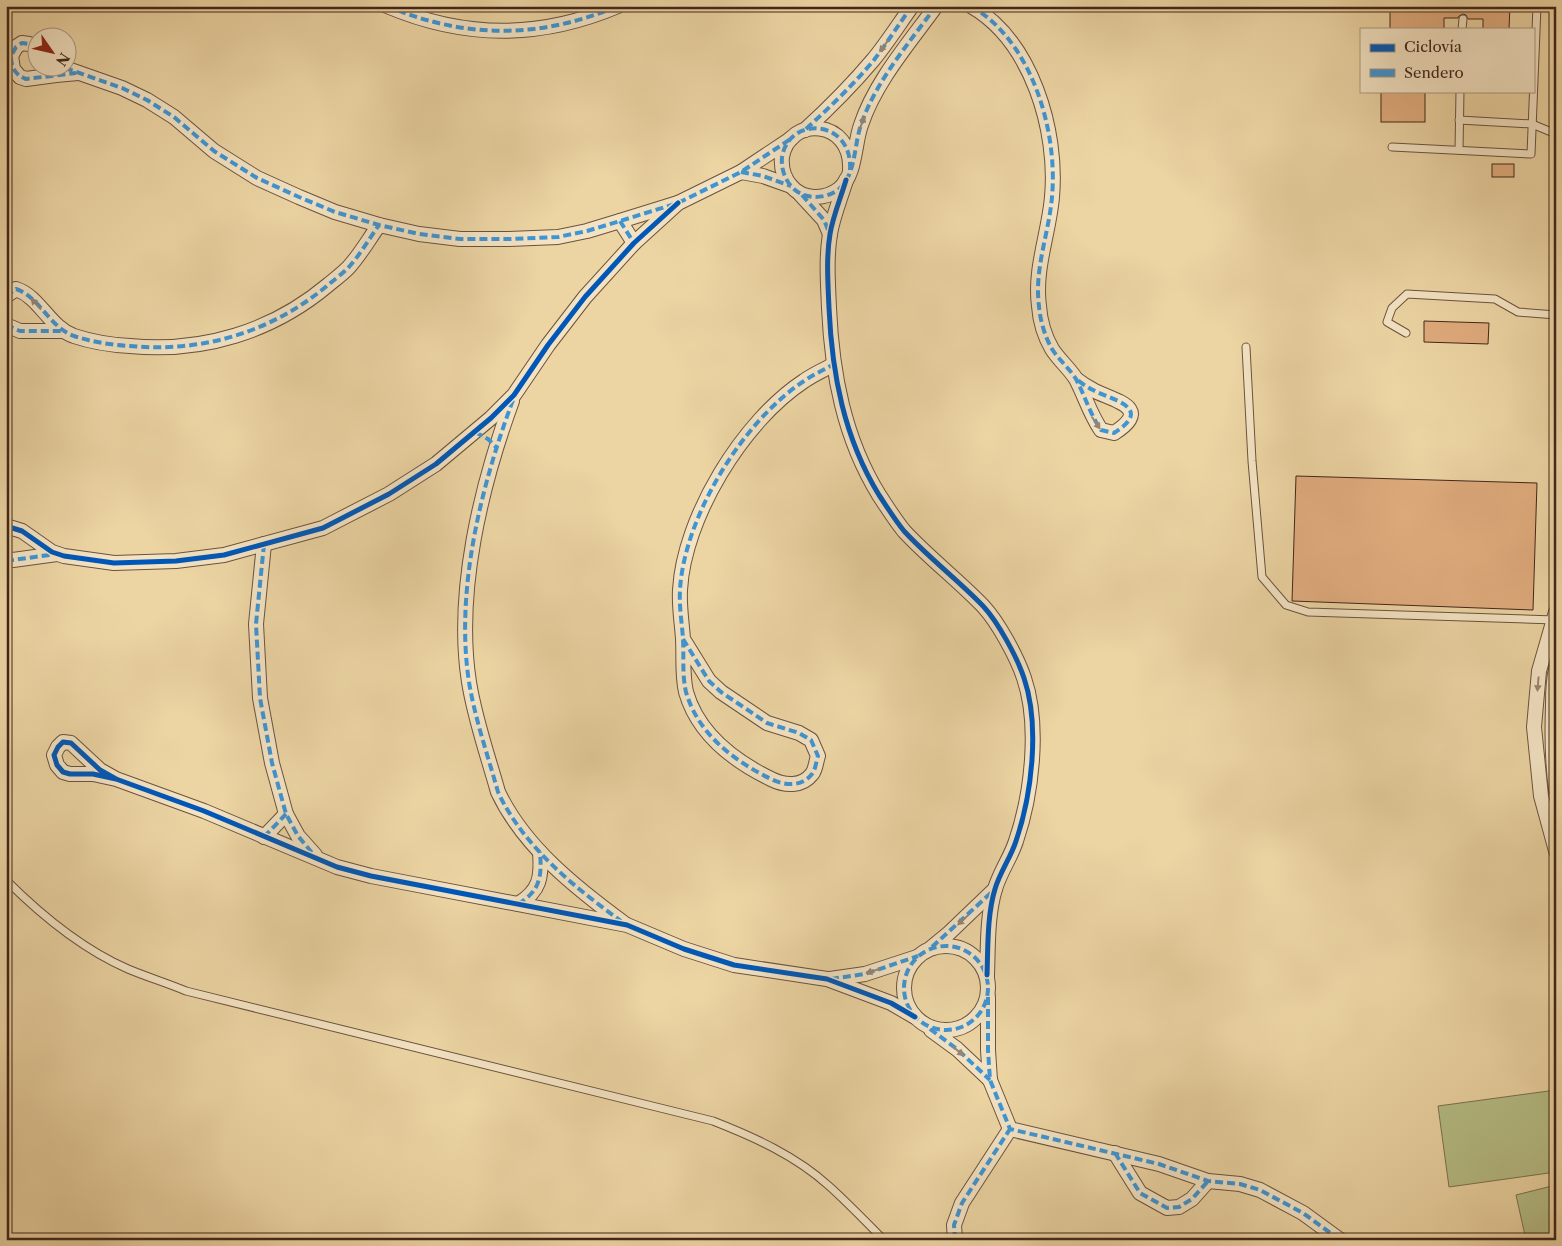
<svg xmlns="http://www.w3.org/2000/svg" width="1562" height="1246" viewBox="0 0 1562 1246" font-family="'Libre Caslon Text',serif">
<rect width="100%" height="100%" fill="#ecd4a3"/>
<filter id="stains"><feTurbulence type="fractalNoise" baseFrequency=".004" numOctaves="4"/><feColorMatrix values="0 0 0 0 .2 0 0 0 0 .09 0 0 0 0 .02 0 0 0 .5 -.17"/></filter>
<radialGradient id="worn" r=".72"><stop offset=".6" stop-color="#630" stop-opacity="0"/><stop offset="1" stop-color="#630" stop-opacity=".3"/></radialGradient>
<g fill="#b6bd86" stroke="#7c7250">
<polygon points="1556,1090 1556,1172 1449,1187 1438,1106"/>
<polygon points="1556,1185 1556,1240 1526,1240 1516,1195"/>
</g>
<g fill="#e0ac7e" stroke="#42261b">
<polygon points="1390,6 1510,6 1509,29 1483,29 1483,19 1468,19 1466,15 1463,14 1459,16 1458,18 1444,18 1444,29 1390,29"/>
<rect x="1381" y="91" width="44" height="31"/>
<rect x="1492" y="164" width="22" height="13"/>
<polygon points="1424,321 1489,323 1488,344 1424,342"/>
<polygon points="1296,476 1537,483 1533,610 1292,601"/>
</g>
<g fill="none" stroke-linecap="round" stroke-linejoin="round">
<defs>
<g id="service">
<polyline points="1462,29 1463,19"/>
<polyline points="1459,120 1532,124 1556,134"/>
<polyline points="1392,147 1531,154 1537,6"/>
<polyline points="1459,150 1460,91"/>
<polyline points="1406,333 1387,322 1392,308 1407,294 1495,299 1518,312 1556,315"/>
<polyline points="1246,347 1252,461 1262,577 1286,605 1308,612 1555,620"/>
<path d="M6 880C41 915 82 949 128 969 147 977 167 983 186 991L713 1121C754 1137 796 1156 829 1186 848 1203 866 1222 884 1240"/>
</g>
<g id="minor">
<path d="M387 6C465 39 540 39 618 6"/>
<path d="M971 6C1032 41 1058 131 1052 197 1049 233 1034 269 1039 306 1040 320 1045 337 1052 349 1059 360 1069 368 1076 379 1085 396 1090 414 1101 430L1114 433C1155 407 1111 400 1093 390 1087 387 1081 383 1076 379"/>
<polyline points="38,49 29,44 22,43 16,47 11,56 13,69 20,77 26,79 56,75 78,73"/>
<polyline points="65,68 122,88 147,100 174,117 214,151 257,178 299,197 335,212 379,225 419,234 460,239 509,239 558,237 587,231 620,221 678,203 741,172 792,138"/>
<path d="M805 130C829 108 852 85 873 60 887 43 899 24 912 6"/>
<path d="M850 170C853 119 789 115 782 157 781 167 784 178 791 186 803 200 825 200 839 189 856 175 854 144 861 125 875 82 910 42 936 6"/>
<polyline points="741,172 763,176 791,186"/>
<path d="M846 180C841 197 833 216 830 234 826 258 828 284 829 308 832 374 844 438 879 495 887 507 895 520 904 531 929 558 958 580 983 606 998 622 1017 657 1024 678 1040 725 1032 794 1016 841 1011 857 1000 872 995 889 987 915 988 948 987 975"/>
<polyline points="800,194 824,220 830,234"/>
<polyline points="620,221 634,243"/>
<path d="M6 296 16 289C40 297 49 327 74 336 92 342 111 345 130 346 202 353 272 332 328 285 334 280 342 274 348 268 360 255 369 239 379 225"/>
<polyline points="6,325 20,331 63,331"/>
<path d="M512 401C481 486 455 592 469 682 475 720 488 756 498 792 524 847 576 888 625 924"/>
<polyline points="6,528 9,527 22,531 52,552 64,556 114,563 176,561 224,555 323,528 389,494 436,464 491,418 514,395 548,345 585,297 634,243 678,203"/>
<polyline points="264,544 256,624 260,698 272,763 286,814 298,836 315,855"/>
<polyline points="6,559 13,560 57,554"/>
<polyline points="1556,612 1539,671 1534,727 1541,796 1556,851"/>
<path d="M683 639 709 681 721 692 767 723 799 733 811 740 818 756C816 761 816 769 812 774 802 787 785 786 771 779 734 761 698 734 686 692 682 675 684 657 683 639 682 623 679 607 680 590 684 517 743 421 804 381 814 374 824 370 834 364"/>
<path d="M1556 669C1553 681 1553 693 1553 705 1552 733 1552 761 1556 789"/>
<polyline points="116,779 100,770 71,743 63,742 58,747 54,755 57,765 63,772 70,774 93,774 116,779 204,811 337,867 371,876 627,925 684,949 734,965 827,979 891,1003 915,1017"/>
<polyline points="264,837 286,814"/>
<path d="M518 904C540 891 542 877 540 852"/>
<circle cx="946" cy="988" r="42"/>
<polyline points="931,948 948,934 995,889"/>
<polyline points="830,979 865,974 917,957"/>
<polyline points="988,997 988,1050 990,1080 1010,1129 1159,1164 1208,1181 1240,1184 1260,1190 1303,1213 1340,1240"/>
<polyline points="931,1030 957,1049 990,1080"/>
<polyline points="1115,1153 1140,1193 1167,1208 1179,1207 1192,1199 1208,1181"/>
<polyline points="955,1240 954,1225 962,1203 1010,1129"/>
</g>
</defs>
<use href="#service" stroke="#6c523d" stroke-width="9"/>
<use href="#minor" stroke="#6c523d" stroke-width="16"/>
<use href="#service" stroke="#f3e3c3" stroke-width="7"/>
<use href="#minor" stroke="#f3e3c3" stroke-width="14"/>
<g stroke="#3f95d4" stroke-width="4" stroke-dasharray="8 4" stroke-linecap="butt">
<path d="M387 6C465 39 540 39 618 6"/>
<path d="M971 6C1032 41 1058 131 1052 197 1049 233 1034 269 1039 306 1040 320 1045 337 1052 349 1059 360 1069 368 1076 379 1085 396 1090 414 1101 430L1114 433C1155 407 1111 400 1093 390 1087 387 1081 383 1076 379"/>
<path d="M38 49 29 44 22 43 16 47 11 56C11 67 15 75 26 79L76 73"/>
<polyline points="65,68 122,88 147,100 174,117 214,151 257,178 299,197 335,212 379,225 419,234 460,239 509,239 558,237 587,231 620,221 678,203 741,172 792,138"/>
<path d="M806 129C830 107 853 85 874 60 887 43 899 24 912 6"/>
<path d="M850 170C853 119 789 115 782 157 781 167 784 178 791 186 803 200 825 200 839 189 856 175 854 144 861 125 875 82 910 42 936 6"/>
<polyline points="741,172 763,176 791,186"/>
<polyline points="802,195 824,220 829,232"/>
<polyline points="620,221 634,243"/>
<path d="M6 296 16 289C40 297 49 327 74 336 92 342 111 345 130 346 202 353 272 332 328 285 334 280 342 274 348 268 360 255 369 239 379 225"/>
<polyline points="6,325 20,331 62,331"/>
<path d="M513 400C481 486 455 590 469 682 475 719 488 756 498 792 523 846 574 887 621 921"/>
<polyline points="475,432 488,439 497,448"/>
<polyline points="264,544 256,624 260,698 272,763 286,814 298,836 313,854"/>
<polyline points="6,559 13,560 56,554"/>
<path d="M683 639 709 681 721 692 767 723 799 733 811 740 818 756C816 761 816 769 812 774 802 787 785 786 771 779 734 761 698 734 686 692 682 675 684 657 683 639 682 623 679 607 680 590 684 517 743 421 804 381 814 374 824 370 834 364"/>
<polyline points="264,837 286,814"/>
<path d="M518 904C540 891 542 877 540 852"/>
<circle cx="946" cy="988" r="42"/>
<polyline points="932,947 993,891"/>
<polyline points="831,979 865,974 918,956"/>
<polyline points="988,997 988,1050 990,1080 1010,1129 1159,1164 1208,1181 1240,1184 1260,1190 1303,1213 1340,1240"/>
<polyline points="930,1029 957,1049 990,1080"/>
<polyline points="1115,1153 1140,1193 1167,1208 1179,1207 1192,1199 1208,1181"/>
<polyline points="955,1240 954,1225 962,1203 1010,1129"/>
</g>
<defs>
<g id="cycleway">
<path d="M846 180C841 197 833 216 830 234 826 258 828 284 829 308 832 374 844 438 879 495 887 507 895 520 904 531 929 558 958 580 983 606 998 622 1017 657 1024 678 1040 725 1032 794 1016 841 1011 857 1000 872 995 889 987 915 988 948 987 975"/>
<polyline points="6,528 9,527 22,531 52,552 64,556 114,563 176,561 224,555 323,528 389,494 436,464 491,418 514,395 548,345 585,297 634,243 678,203"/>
<polyline points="116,779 100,770 71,743 63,742 58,747 54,755 57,765 63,772 70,774 93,774 116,779 204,811 337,867 371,876 627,925 684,949 734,965 827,979 891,1003 915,1017"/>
</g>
</defs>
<use href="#cycleway" stroke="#f3e3c3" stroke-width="8"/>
<use href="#cycleway" stroke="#0057b8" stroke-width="5"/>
</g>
<defs><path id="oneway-solid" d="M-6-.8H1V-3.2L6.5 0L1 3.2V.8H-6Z" transform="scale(1.25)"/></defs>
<g fill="#9a846f">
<use href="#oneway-solid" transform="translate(884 46) rotate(126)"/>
<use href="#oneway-solid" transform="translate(862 123) rotate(-69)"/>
<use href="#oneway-solid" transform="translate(36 304) rotate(-133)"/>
<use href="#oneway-solid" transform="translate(1096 423) rotate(56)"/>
<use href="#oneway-solid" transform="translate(1538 684) rotate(95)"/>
<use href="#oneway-solid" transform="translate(963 920) rotate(137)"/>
<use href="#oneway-solid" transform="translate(873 971) rotate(162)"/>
<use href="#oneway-solid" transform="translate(958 1051) rotate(41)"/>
</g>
<rect width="1562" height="1246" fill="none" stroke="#ecd4a3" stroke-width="25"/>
<rect x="8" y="8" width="1547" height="1231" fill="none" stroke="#42261b" stroke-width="2.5"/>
<rect x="12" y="12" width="1537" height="1221" fill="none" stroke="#42261b"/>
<rect x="1360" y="28" width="175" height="65" fill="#f3e3c3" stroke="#ac9780"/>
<rect x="1370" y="44" width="25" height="8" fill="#0057b8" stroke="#ac9780"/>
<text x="1404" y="52" font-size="15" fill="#42261b">Ciclovía</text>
<rect x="1370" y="69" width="25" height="8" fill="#3f95d4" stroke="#ac9780"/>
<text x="1404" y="78" font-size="15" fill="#42261b">Sendero</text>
<g transform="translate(52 52) rotate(124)"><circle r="24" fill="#f3e3c3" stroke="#ac9780"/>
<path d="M0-4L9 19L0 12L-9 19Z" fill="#8f2418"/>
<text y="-8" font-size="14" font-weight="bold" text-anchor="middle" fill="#42261b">N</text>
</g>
<rect width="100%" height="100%" filter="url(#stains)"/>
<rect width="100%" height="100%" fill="url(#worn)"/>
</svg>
